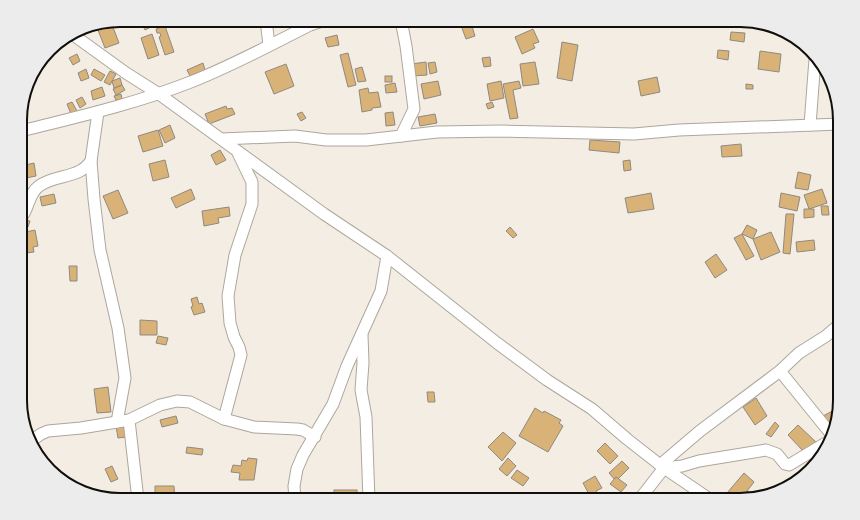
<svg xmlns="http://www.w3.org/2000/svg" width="860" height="520" viewBox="0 0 860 520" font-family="Rubik,sans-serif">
<rect width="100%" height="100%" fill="#f4ede3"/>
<g fill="#d9b278" stroke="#8f8980">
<polygon points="140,20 148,20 151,27 145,30"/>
<polygon points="225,20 242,20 242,23 227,27"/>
<polygon points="459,20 470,20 475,36 466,39"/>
<polygon points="111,22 119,43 105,48 96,25"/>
<polygon points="112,22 97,29 95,25"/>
<polygon points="165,26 174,52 165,55 159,37 161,36 160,33 157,33 156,29"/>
<polygon points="765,27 777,30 777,32 764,30"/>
<polygon points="533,29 539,42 533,44 535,48 522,54 515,37"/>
<polygon points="731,32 745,33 744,42 730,40"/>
<polygon points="152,34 159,55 148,59 141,38"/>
<polygon points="337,35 339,45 328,47 325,38"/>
<polygon points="562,42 578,45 572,81 557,78"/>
<polygon points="718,50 729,51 728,60 717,58"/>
<polygon points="760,51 781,54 779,72 758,69"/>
<polygon points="348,53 356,85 348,87 340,55"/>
<polygon points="77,54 80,61 73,65 69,58"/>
<polygon points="490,57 491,66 484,67 482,58"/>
<polygon points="426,62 427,75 412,76 411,64"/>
<polygon points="435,62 437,72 430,74 428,63"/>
<polygon points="535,62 539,84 523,86 520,64"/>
<polygon points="203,63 205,70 190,76 187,70"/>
<polygon points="286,64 294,86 274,94 265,72"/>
<polygon points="362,67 366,81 358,82 355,69"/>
<polygon points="86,69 89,78 81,81 78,73"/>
<polygon points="94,69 105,75 101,81 91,75"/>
<polygon points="110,71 116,74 110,85 104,82"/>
<rect x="385" y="76" width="7" height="6"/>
<polygon points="657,77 660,92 641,96 638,81"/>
<polygon points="120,78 122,85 114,88 112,81"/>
<polygon points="438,81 441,95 424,99 421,84"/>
<polygon points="501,81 504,98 490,101 487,84"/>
<polygon points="519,81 521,88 513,90 518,118 510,119 503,84"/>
<polygon points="395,83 397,92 386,93 385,85"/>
<polygon points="746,84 753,85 753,89 746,89"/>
<polygon points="122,85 125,90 116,95 113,89"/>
<polygon points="102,87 105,96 93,100 91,91"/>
<polygon points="368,88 369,93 378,92 381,107 372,108 372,110 362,112 359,90"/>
<polygon points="121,94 122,99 116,100 114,96"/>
<polygon points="82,97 86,104 80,108 76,100"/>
<polygon points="72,102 77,111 71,114 67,104"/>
<polygon points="492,102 494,107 488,109 486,104"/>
<polygon points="226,106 227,109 232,108 235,114 209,124 205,114"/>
<polygon points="302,112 306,118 301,121 297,114"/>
<polygon points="393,112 395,125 386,126 385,113"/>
<polygon points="435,114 437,123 420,126 418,117"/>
<polygon points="170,125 175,138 165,143 159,130"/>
<polygon points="158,130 163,146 143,152 138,136"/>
<polygon points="590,140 620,142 619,153 589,150"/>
<polygon points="741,144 742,156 722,157 721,146"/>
<polygon points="220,150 226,160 216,165 211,155"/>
<polygon points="165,160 169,177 153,181 149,164"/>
<polygon points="630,160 631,170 624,171 623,161"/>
<polygon points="34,163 36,176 21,179 21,166"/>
<polygon points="798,172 811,175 808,190 795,188"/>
<polygon points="837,183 840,183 840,192 836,191"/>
<polygon points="191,189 195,199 176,208 171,198"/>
<polygon points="822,189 827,203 809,209 804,195"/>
<polygon points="118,190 128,213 113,219 103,196"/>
<polygon points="651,193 654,209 628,213 625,198"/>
<polygon points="781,193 800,197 797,211 779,207"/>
<polygon points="54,194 56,203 42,206 40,197"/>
<polygon points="821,206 828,206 829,215 822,215"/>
<polygon points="229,207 230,216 218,218 219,223 204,226 202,211"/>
<polygon points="804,209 814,209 814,217 804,218"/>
<polygon points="786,214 794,214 790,254 783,253"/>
<polygon points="25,220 30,221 28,227 23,225"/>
<polygon points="747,225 757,230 753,239 742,234"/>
<polygon points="510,227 517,235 513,238 506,231"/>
<polygon points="35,230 38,246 33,247 34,252 26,253 25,248 21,249 21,233"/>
<polygon points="771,232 780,252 761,260 753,239"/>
<polygon points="742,234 754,256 746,260 734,238"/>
<polygon points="814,240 815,250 797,252 796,242"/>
<polygon points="716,254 727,270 715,278 705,262"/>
<polygon points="69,266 77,266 77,281 70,281"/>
<polygon points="197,297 199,304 202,303 205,312 194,315 191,307 193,306 191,299"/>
<polygon points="140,320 157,321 157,335 140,335"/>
<polygon points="158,336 168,338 166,345 156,343"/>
<polygon points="108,387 111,412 97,413 94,389"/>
<polygon points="427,392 434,392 435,402 428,402"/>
<polygon points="756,398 767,416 755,425 743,407"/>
<polygon points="21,399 29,415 23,419 21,413"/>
<polygon points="840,407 832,432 823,416"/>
<polygon points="535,408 543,413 544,411 561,420 559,423 563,426 548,452 519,436"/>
<polygon points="176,416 178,423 162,427 160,420"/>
<polygon points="775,422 779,426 771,437 766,434"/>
<polygon points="124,425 126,437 118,438 116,426"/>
<polygon points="798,425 817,443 806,454 788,435"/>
<polygon points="503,432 516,443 502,461 488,447"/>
<polygon points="605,443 618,456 610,464 597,451"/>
<polygon points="187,447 203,449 202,455 186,453"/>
<polygon points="248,458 257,459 254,480 239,480 240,473 231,472 233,465 241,466 242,460 247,461"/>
<polygon points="508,458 516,466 507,476 499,469"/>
<polygon points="622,461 629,468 616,481 609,473"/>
<polygon points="112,466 118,479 111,482 105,469"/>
<polygon points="517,470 529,478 523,486 511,478"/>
<polygon points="744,473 754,482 740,500 735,500 727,493"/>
<polygon points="595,476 602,488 596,491 599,496 592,500 583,483"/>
<polygon points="616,477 627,485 621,492 610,484"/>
<polygon points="155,486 174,486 175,500 155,500"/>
<rect x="334" y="490" width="23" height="10"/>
<polygon points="748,491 755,497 744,500 743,498"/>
</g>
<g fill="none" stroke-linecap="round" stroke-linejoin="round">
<defs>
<g id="minor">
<polyline points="266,20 269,45"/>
<polyline points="401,20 406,46 414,109 401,136"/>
<polyline points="72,34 126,73 159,94 324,214 387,256 497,343 547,380 592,409 627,439 664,468 711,500"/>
<polyline points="98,112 91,161 94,199 100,250 118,328 125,378 117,422"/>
<polyline points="810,125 815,59"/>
<path d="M21 131C77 117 134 104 188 83 230 67 270 45 310 25L325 20"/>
<polyline points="222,139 295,136 326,140 366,140 437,132 502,131 634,134 679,130 840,124"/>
<path d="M21 218C29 209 28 194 39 186 51 177 66 178 80 171 84 169 88 165 91 161"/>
<polyline points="362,335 363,363 361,390 366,417 369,500"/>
<polyline points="780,371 831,434"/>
<polyline points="224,419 241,355 239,347 234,337 230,323 228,296 235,255 252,204 252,182 238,153"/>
<polyline points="129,420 138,500"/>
<polyline points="31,441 41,434 48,431 81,428 129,420 160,405 177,401 190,402 224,419 254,427 297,429 303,430 315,437"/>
<polyline points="660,465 700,431 780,371 799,353 826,336 840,324"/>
<polyline points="295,500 294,486 297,469 303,455 333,404 347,366 381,291 387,256"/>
<polyline points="639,500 664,468 682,466 699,461 766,450 777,454 785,464 789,465 829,441"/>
</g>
</defs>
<use href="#minor" stroke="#ada69d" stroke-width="13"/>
<use href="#minor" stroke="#fff" stroke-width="11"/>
</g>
<path d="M0 0H860V520H0ZM120 27H740A93 93 0 0 1 833 120V400A93 93 0 0 1 740 493H120A93 93 0 0 1 27 400V120A93 93 0 0 1 120 27Z" fill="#ececec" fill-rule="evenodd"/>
<path fill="none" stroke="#110f0c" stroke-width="2" d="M120 27H740A93 93 0 0 1 833 120V400A93 93 0 0 1 740 493H120A93 93 0 0 1 27 400V120A93 93 0 0 1 120 27Z"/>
</svg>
